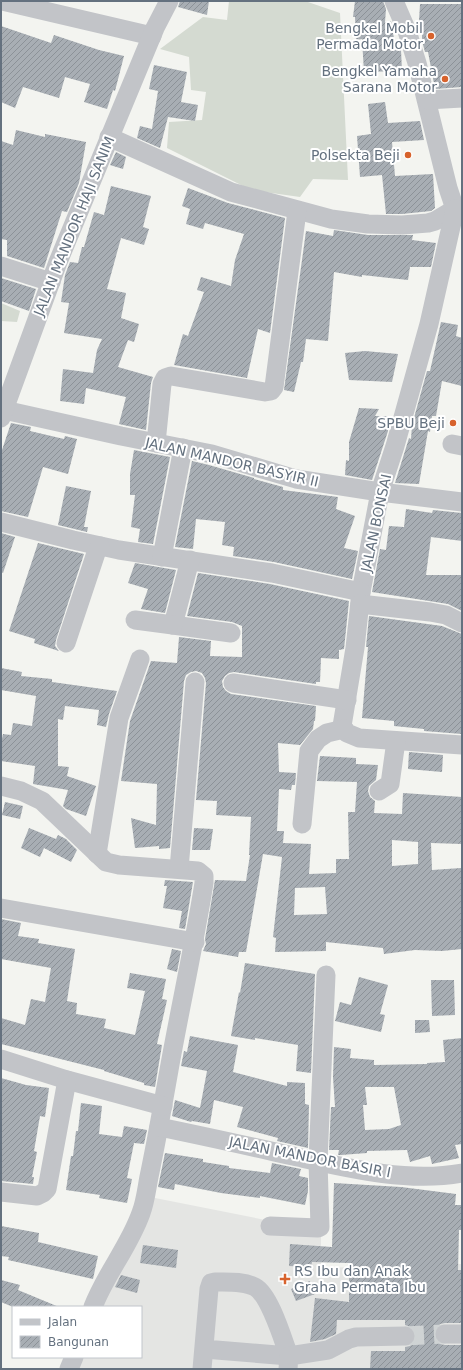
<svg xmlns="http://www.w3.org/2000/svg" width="463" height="1370" viewBox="0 0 463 1370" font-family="'DejaVu Sans',sans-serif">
<defs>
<pattern id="building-hatch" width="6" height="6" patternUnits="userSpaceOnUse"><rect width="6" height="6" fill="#a8aeb4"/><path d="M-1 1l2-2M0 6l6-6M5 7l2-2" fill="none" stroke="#8c9298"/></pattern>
</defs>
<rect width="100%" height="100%" fill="#f3f4f0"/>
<polygon fill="#e4e5e3" points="150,1197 321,1231 321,1268 462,1264 462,1369 79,1369 82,1357 141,1357 141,1307 95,1307"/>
<g fill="#d4dad1">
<polygon points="229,1 305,1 340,13 348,180 313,179 300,197 251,190 167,148 169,122 202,120 206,92 191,90 189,57 160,49 203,17 227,20"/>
<polygon points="1,303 20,311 17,322 1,321"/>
</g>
<g fill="url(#building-hatch)" fill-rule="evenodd">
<polygon points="180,1 209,1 207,15 178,7"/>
<polygon points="355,1 383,1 386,9 385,22 391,21 396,50 401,50 402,71 364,72 362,39 356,40 355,17 353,17"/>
<polygon points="420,4 462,4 462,87 435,89 428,52 425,52 422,41 422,21 419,21"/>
<polygon points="1,26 51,43 54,35 99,50 124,56 115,91 113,90 107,109 84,102 90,84 65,77 59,98 23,87 15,108 1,102"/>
<polygon points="154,65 187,72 181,102 198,105 195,121 168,117 160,148 137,138 140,126 152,129 158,91 149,89"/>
<polygon points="385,102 388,123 420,121 424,140 392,142 395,176 433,174 435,208 431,211 402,214 386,214 382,175 360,177 357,136 371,134 368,104"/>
<polygon points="16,130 45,137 45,134 86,142 79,183 67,212 62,211 44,268 7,256 7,240 1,239 1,141 13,145"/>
<polygon points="116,152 126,157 123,169 110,165"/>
<polygon points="111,186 151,196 143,227 149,229 144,245 121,238 107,289 126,293 121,318 139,324 134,342 128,340 118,367 153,377 151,383 146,430 119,424 126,397 86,388 84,404 60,401 63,369 93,373 97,350 102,339 64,333 69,303 61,302 65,275 70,262 78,263 82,247 84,247 94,212 104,215"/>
<polygon points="188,188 228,203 285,218 270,333 258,329 247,378 174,365 183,334 188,336 204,292 197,290 201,277 231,286 235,260 244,234 205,223 203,229 186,224 190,209 182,206"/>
<polygon points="334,230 368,235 413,235 412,240 436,243 431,267 410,267 408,280 362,275 362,277 334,272 328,341 306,339 303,362 301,362 294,392 284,390 306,231 333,236"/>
<polygon points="1,278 36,289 29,311 1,301"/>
<polygon points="441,322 458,325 456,336 462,338 462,386 442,381 436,416 432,416 430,432 428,431 419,484 395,483 409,438 411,439 412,425 427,371 430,371"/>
<polygon points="365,351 398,354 392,382 349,380 345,353"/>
<polygon points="359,408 379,409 375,416 388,416 388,431 372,480 345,475 346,460 349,461 349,442"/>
<polygon points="11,423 31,427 30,431 64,439 65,436 77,439 68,474 43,467 28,517 1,511 1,453"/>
<polygon points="134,450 170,457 153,544 138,542 140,529 131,527 135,495 130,495 130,474"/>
<polygon points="192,461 209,465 254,478 254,479 283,487 283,490 338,497 336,509 355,516 344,548 358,551 352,579 274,562 233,556 234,547 222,545 225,522 196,519 193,549 175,547"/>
<polygon points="66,486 91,491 84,527 88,527 87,532 58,525"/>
<polygon points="406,509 432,513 433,510 462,513 462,541 431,537 426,575 462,575 462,611 448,604 372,592 380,549 386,550 389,526 404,527"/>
<polygon points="1,533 15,537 3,573 1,572"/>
<polygon points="38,543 84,554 56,640 55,646 59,651 34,643 35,639 9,631"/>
<polygon points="135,563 176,570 165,613 141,609 148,589 128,583"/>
<path d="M198 573 270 584 349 601 344 649 339 650V659L321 658 320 682H316V684L234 672 229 673 225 676 222 681 223 687 226 691 231 694 316 706 315 721H314L313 729 300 745 278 743 279 772 296 773 295 785H292L291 790 279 789 277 831H284L283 843 311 844 309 874 336 873V859H349L348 812H355L357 782 317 781 320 756 356 758V764L378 765 376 780 369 786 368 791 370 797 375 801 374 813 402 814 403 793 462 797V844L431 843 432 870 461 868 462 949 442 951 415 950 384 954 383 948 326 942V951L275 952 276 938 273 937 282 857 263 854 246 952H239L238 957 203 951 206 944 205 939 215 880 246 881 250 855H249L251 817 216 815 217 801 196 800 206 683 205 678 202 673 196 671 191 672 186 675 184 681 170 848 159 849V846L135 848 131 818 156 825 157 784 121 781 130 721 151 661 177 663 179 637 211 641 210 656 242 657V626L232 622 187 616ZM392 840 418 842V864L392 866ZM325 887 327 914 294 915 295 888Z"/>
<polygon points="369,616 442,626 462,634 462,734 424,731 424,729 394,726 394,721 362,718 368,647 366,647"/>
<polygon points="1,668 22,672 21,676 52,679 52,682 117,691 109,714 106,727 97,725 99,710 65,706 63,720 58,719 58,766 69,767 67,776 96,786 86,816 66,809 63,806 68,790 33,784 35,766 1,761 1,743 3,734 11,735 13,723 32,726 36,696 1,690"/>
<polygon points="409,752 443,755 442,772 408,769"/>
<polygon points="5,802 23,806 20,819 2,815"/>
<polygon points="29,828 56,839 58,835 66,839 77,850 71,862 44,848 40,857 21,848"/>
<polygon points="194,828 213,829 210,850 192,850"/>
<polygon points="165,880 193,882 185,929 179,928 182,911 163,908 167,886 164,886"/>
<polygon points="1,919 21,923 18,936 39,939 38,943 75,949 67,1001 77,1003 76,1014 106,1019 104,1028 135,1035 145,991 127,988 130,973 166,979 162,999 167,1000 157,1044 162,1045 155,1087 144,1085 144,1083 104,1071 104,1070 1,1044 1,1018 25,1025 31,999 45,1002 51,968 1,959"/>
<polygon points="172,949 181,951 177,972 167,969"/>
<polygon points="245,963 315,974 311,1073 296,1071 298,1045 255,1038 255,1040 231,1036 239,992 240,993"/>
<polygon points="359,977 388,985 380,1014 385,1015 381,1032 335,1021 340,1002 351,1005"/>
<polygon points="431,980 454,980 455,1015 432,1016"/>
<polygon points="415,1020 429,1020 430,1032 415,1033"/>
<polygon points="190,1036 238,1045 233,1072 287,1086 287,1082 305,1083 305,1104 309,1105 308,1148 277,1141 278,1138 237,1127 243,1107 214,1100 210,1124 192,1121 191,1122 172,1116 175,1100 200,1108 207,1071 181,1066 184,1051 187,1052"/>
<path d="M462 1038V1144L455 1145 459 1158 432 1164 430 1156 410 1162 407 1150 367 1151V1153L341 1155H338L339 1150H329L331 1107H335L333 1077 334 1047 351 1049 350 1058 374 1060V1065L427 1064V1063L445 1062 443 1040ZM365 1087H394L401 1125 389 1129 365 1130 363 1105H367Z"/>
<polygon points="1,1078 26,1085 49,1088 45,1117 40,1116 34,1151 37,1152 32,1177 34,1177 33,1184 1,1181"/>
<polygon points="81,1103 102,1106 99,1134 122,1137 124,1126 147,1130 144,1144 134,1143 127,1178 132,1179 127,1203 99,1198 100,1195 66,1190 71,1156 73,1156 76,1131 78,1131"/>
<polygon points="165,1153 203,1159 203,1162 229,1166 229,1168 270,1173 272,1163 301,1169 299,1176 308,1178 308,1191 305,1205 260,1196 260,1198 221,1193 175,1184 174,1190 158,1187"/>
<polygon points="334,1183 401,1187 456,1194 455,1205 462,1205 462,1230 459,1230 458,1270 462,1270 462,1323 445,1323 440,1324 435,1329 434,1334 436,1340 440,1344 445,1345 462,1345 462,1369 370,1369 371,1351 405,1351 405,1347 410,1346 414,1342 416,1336 415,1331 411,1327 405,1325 405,1320 337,1320 336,1334 325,1339 310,1342 315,1298 349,1302 349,1263 312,1262 311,1267 289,1266 290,1244 332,1247"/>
<polygon points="1,1226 39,1233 38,1242 98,1256 93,1279 8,1260 9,1257 1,1256"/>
<polygon points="143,1245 178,1250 176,1268 140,1263"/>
<polygon points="121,1275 140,1280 137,1293 115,1287"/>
<polygon points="1,1280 20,1285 18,1290 59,1307 13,1307 1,1302"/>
<polygon points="310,1281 315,1294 296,1301 291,1289"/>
</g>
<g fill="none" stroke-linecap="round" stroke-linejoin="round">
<polyline stroke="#cfd3d4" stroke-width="19" stroke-dasharray="19 10" stroke-linecap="butt" points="405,1336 445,1334"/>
<g stroke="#c2c4c8" stroke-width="19">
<polyline points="2,1 152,36"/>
<polyline points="394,1 407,31 417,63 448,188 455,209 462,214"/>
<polyline points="427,100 462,98"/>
<polyline points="109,137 231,192 331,219 368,224 402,225 428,223 435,221 455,209"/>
<polyline points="455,209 429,324 395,446 380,492 361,592 355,648 342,726 347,733 359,738 462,745"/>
<polyline points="1,266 51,282"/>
<polyline points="4,410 121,436 212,454 296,479 380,492 462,502"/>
<polyline points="1,418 58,262 155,28 169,1"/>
<polyline points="156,443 162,384 165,378 171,376 265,392 271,391 274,387 297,211"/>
<polyline points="452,444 462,446"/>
<polyline points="1,522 73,540 119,550 272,573 361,592"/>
<polyline points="162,557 183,448"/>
<polyline points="190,560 173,625 231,633"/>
<polyline points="360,604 430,612 446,615 462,623"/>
<polyline points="135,620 173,625"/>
<polyline points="66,643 96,553 100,546"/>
<polyline points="233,683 347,700"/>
<path d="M1 786 21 791 42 801 106 862 119 865 198 871 204 876V883C194 946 180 1008 169 1070 163 1104 157 1138 150 1172 147 1185 146 1200 141 1213 129 1247 106 1273 93 1307"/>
<polyline points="379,791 390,784 396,741"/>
<polyline points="302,824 309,751 318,739 327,733 344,729"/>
<polyline points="97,854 119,718 140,659"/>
<polyline points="179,869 195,682"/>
<polyline points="1,908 195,942"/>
<polyline points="1,1059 67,1080 163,1106"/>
<path d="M159 1127C204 1136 248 1146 293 1156 347 1168 407 1183 462 1173"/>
<polyline points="1,1192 37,1196 43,1193 47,1189 67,1080"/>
<polyline points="270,1226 318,1228 320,1227 318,1161 326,975"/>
<polyline points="445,1334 462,1334"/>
<polyline points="69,1369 74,1357"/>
<path d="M202 1369 209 1289 211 1283 215 1282C228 1282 244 1281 255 1287 270 1295 283 1340 289 1356L204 1349"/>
<polyline points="288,1369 289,1356 328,1350 349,1339 356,1337 405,1336"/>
</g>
</g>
<g fill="#d7622c" stroke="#fff" stroke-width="1.5">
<circle cx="431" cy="36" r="4"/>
<circle cx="445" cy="79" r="4"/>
<circle cx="408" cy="155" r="4"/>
<circle cx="453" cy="423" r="4"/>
<path d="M283 1273h4v4h4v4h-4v4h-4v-4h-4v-4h4z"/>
</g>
<g text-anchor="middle" stroke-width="4" stroke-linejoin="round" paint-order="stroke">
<g font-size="14" fill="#64717f" stroke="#fff" text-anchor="end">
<text x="423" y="33">Bengkel Mobil<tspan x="423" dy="16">Permada Motor</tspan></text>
<text x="437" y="76">Bengkel Yamaha<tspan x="437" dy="16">Sarana Motor</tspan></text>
<text x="400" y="160">Polsekta Beji</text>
<text x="445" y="428">SPBU Beji</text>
<text x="294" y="1276" text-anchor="start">RS Ibu dan Anak<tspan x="294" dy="16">Graha Permata Ibu</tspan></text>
</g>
<g font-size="14" fill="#64717f" stroke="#fff">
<text transform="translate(74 226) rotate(-68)" y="5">JALAN MANDOR HAJI SANIM</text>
<text transform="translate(232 462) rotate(13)" y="5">JALAN MANDOR BASYIR II</text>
<text transform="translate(376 523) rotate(-78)" y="5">JALAN BONSAI</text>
<text transform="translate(310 1157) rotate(11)" y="5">JALAN MANDOR BASIR I</text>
</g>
</g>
<rect width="463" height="1370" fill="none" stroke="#64717f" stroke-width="4"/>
<rect x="12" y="1306" width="130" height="52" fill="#ffffff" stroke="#c1c6cc"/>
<rect x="20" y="1319" width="20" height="6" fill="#c2c4c8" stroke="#c1c6cc"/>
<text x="48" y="1326" font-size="12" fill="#64717f">Jalan</text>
<rect x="20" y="1336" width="20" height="12" fill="url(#building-hatch)" stroke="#c1c6cc"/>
<text x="48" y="1346" font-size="12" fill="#64717f">Bangunan</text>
</svg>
